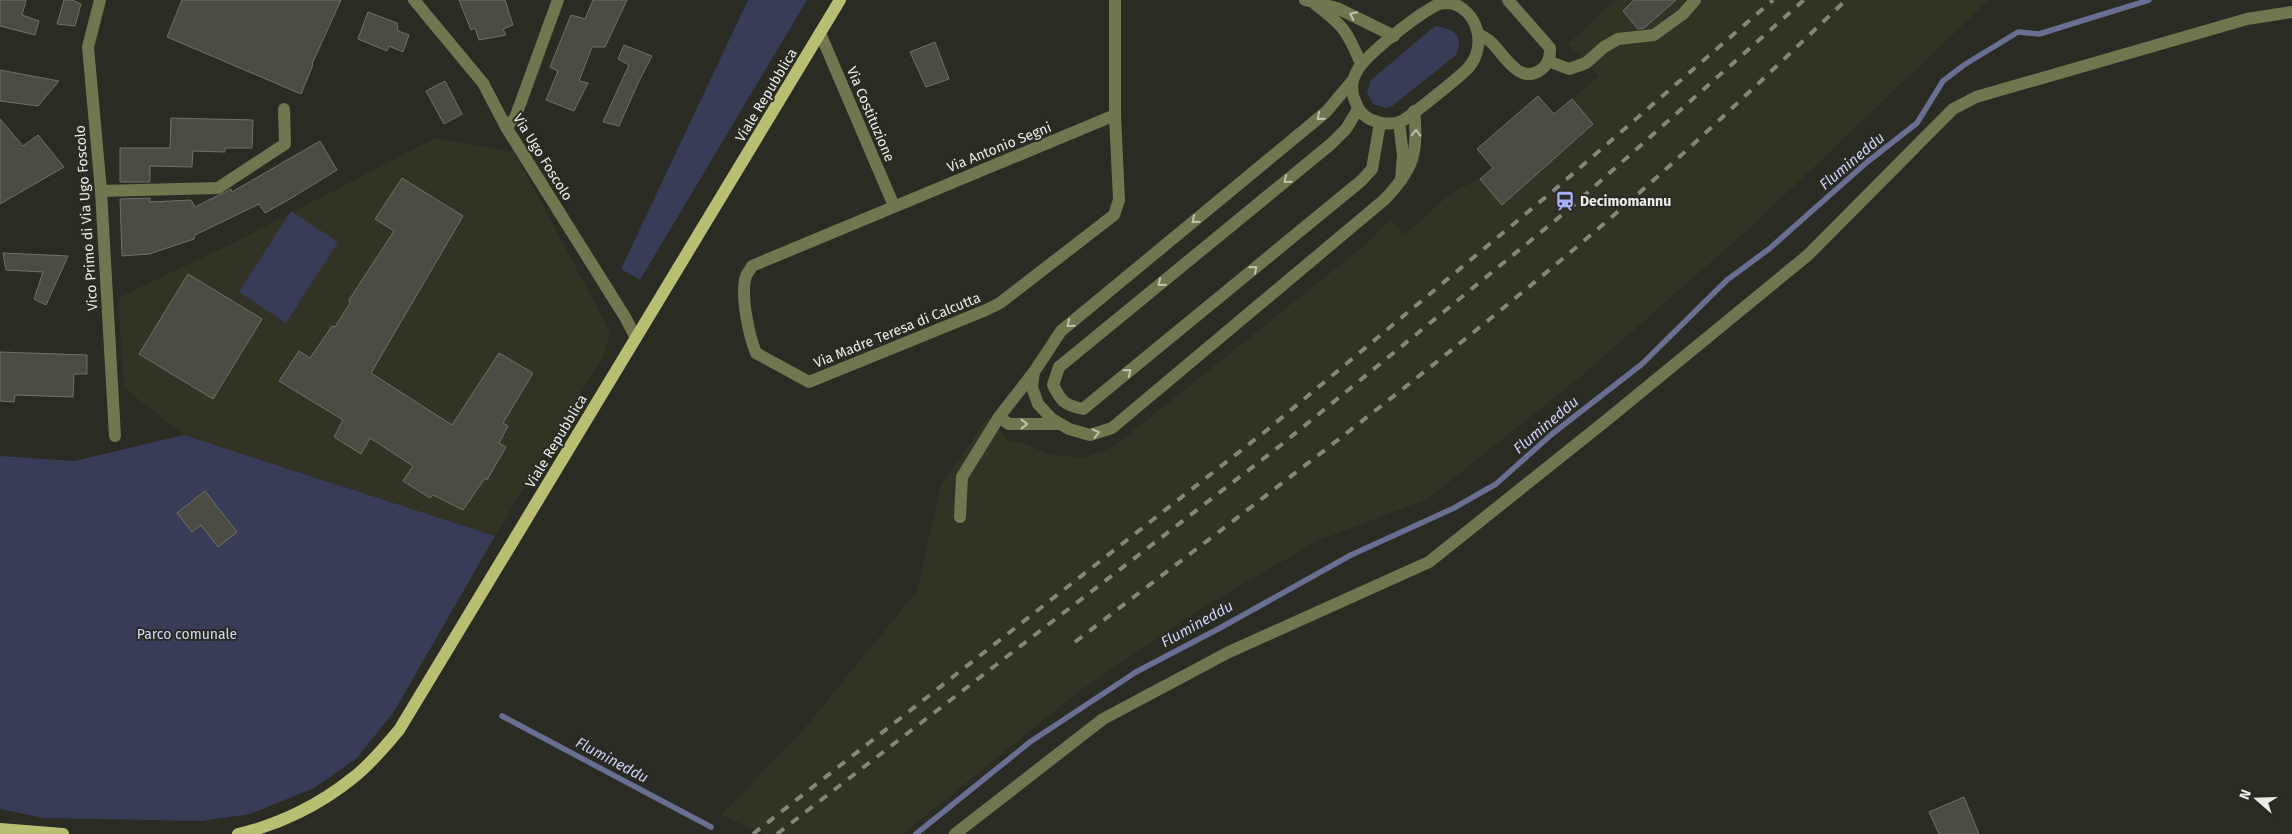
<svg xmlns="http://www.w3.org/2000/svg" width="2292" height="834" viewBox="0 0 2292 834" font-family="'Fira Sans',sans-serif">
<rect width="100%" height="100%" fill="#2a2b23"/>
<g fill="#323325">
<polygon points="1615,0 1989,0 1752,226 1578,379 1428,499 1317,541 1206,606 1078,692 903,834 763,834 721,815 803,730 917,591 941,484 989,416 1008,441 1022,443 1050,454 1082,458 1113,447 1364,246 1390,219 1405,235 1452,192 1480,179 1493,167 1477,149 1538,96 1554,114 1599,76 1568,44"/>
<polygon points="435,138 514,152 603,318 610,334 604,354 495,536 184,435 124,388 118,298 239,240"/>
</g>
<g fill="#393c56">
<polygon points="748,0 807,0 640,280 621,269"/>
<path d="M1435 26C1455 29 1464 35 1456 55L1392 106 1386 108 1373 104 1367 92 1371 80Z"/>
<polygon points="291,211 338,242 286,323 239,292"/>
<polygon points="184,435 495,536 395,710 357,758 314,788 250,814 202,821 44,818 0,809 0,456 74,461"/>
</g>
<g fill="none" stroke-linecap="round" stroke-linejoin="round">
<g stroke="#696e93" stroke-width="5.5">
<polyline points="502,716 711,827"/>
<polyline points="916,834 1030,742 1136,672 1220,628 1351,555 1454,508 1496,484 1552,434 1642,364 1727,280 1769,249 1866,163 1917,123 1943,81 1964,65 2018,32 2039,34 2149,0"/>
</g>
</g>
<g fill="#4a4b42" stroke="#707168">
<polygon points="0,0 26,0 22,15 39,21 35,35 0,26"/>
<polygon points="64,0 72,0 81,4 75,26 57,24"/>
<polygon points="182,0 341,0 312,64 313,65 301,94 167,37"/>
<polygon points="459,0 505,0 513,25 503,29 506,35 479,40 475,28 471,30"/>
<polygon points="593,0 627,0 605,47 592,47 579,81 588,83 574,111 546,100 558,71 550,67 571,15 585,19"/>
<polygon points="1634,0 1676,0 1644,28 1638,29 1623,11"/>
<polygon points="368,12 397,23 398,31 409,35 403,52 389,46 387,51 358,39"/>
<polygon points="935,42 949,79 926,87 910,52"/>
<polygon points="624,45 652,56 639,81 619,126 603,122 629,65 618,59"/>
<polygon points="0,70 59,81 38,106 0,101"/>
<polygon points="445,81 462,114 444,124 426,91"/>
<polygon points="1538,96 1554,114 1572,99 1593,124 1502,205 1480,179 1493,168 1477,149"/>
<polygon points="171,118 253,120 252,148 225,148 225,152 193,151 192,167 150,166 150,182 120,182 120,148 170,148"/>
<polygon points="0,119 23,146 38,135 64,167 0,204"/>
<polygon points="320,141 337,170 293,197 265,213 259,204 195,235 194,239 149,254 122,256 120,199 150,198 150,202 191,200 195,207 231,189 232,192"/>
<polygon points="402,178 463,216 371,373 452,425 499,353 533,373 503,423 508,426 499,443 506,447 487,480 485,478 463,510 433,495 430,498 403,481 413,466 370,438 361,454 334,437 343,420 279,381 299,351 310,358 332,326 335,327 350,303 349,300 394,231 375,219"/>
<polygon points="3,253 68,256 46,305 34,299 43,272 6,270"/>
<polygon points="188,274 262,319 213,399 139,354"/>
<polygon points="0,352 87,355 87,374 74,374 73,397 15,395 14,402 0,401"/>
<polygon points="205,491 237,532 218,547 201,525 192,532 177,513"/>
<polygon points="1964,797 1979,834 1939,834 1929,812"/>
</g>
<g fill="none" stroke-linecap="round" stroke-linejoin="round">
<g stroke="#717550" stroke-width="12">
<polyline points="100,0 88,47 101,191 115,436"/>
<polyline points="414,0 483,83 506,127 625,317 636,338"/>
<polyline points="1305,0 1337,8 1394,36"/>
<path d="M1451 3C1478 11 1487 45 1469 67 1462 75 1409 118 1400 122 1395 124 1383 124 1378 122 1368 120 1359 113 1356 103 1351 93 1351 81 1357 71 1366 54 1421 12 1439 4 1443 3 1447 3 1451 3Z"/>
<path d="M1316 5C1344 26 1347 31 1361 64"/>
<polyline points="820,33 894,206"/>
<path d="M1479 34C1483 37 1488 39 1492 43 1505 56 1520 86 1542 69 1549 63 1550 57 1550 48L1508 0"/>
<polyline points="1548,61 1569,69 1586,63 1604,47 1618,39 1654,35 1683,14 1695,0"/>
<path d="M1353 80 1326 112 1061 331 1034 372 1032 387 1038 404 1052 419 1069 429 1090 435 1112 428 1384 200C1413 170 1419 153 1414 111"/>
<path d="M1358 109 1346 129 1331 144 1059 367 1053 385C1061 401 1064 405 1083 409L1361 181 1372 169 1380 123"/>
<path d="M1115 115 752 266C751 269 747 273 746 276 740 294 749 336 756 353L809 382 986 310 1000 303 1114 215 1119 200 1115 115V0"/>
<polyline points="1399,122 1403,155 1401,180"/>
<polyline points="506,127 515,118 558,0"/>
<polyline points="101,191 218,188 285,144 284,109"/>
<polyline points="1034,372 999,417 1009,424 1060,424"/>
<polyline points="960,517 962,477 999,417"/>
<polyline points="955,834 1103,719 1229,652 1429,562 1608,419 1808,255 1953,109 1976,97 2247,19 2292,12"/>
</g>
<g stroke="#b8bf72" stroke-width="12">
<polyline points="0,829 63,834"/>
<path d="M238 834C279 825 321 804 354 777 371 764 385 746 399 730L840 0"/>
</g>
<g stroke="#84857e" stroke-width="4" stroke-dasharray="9 9" stroke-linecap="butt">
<path d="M1075 642C1247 510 1420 380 1586 239 1676 163 1761 81 1846 0"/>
<polyline points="753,834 1267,430 1553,191 1773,0"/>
<polyline points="777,834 1281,445 1568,210 1804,0"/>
</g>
</g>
<defs><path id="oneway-chevron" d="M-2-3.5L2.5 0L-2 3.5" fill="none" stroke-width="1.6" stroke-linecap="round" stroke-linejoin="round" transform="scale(1.25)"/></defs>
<g stroke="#c0c2b2">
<use href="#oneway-chevron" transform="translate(1353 15) rotate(-154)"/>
<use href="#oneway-chevron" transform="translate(1320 117) rotate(140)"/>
<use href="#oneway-chevron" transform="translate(1416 133) rotate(-88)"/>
<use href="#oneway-chevron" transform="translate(1287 180) rotate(141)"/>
<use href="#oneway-chevron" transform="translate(1195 220) rotate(140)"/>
<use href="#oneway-chevron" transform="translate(1254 269) rotate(-40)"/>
<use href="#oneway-chevron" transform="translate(1161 283) rotate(141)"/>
<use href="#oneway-chevron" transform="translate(1070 324) rotate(140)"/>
<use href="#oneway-chevron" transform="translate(1128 372) rotate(-39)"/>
<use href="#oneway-chevron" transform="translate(1024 424) rotate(-1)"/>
<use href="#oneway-chevron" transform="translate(1096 433) rotate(-14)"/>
</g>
<defs>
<symbol id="station-bare" viewBox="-9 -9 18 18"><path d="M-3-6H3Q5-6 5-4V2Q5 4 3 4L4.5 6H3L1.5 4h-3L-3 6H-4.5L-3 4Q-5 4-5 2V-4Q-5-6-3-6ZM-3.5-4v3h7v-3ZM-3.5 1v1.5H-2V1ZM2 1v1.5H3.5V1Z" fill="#a8b0fc" stroke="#2a2b23" stroke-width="2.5" paint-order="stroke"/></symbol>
</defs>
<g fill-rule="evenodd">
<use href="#station-bare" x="1551" y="187" width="28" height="28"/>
</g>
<g text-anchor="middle" stroke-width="4" stroke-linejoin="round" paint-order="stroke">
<g font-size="14" fill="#ebece7" stroke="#2a2b23">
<text transform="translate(766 95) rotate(-59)" y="5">Viale Repubblica</text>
<text transform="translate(871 114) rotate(67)" y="5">Via Costituzione</text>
<text transform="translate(999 147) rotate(-22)" y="5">Via Antonio Segni</text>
<text transform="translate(543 157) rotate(58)" y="5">Via Ugo Foscolo</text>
<text transform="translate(86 218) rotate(-94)" y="5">Vico Primo di Via Ugo Foscolo</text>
<text transform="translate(897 330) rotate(-22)" y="5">Via Madre Teresa di Calcutta</text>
<text transform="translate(556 441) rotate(-59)" y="5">Viale Repubblica</text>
</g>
<g font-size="14" font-weight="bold" fill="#ebece7" stroke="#2a2b23" text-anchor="start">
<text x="1580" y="206">Decimomannu</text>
</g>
<g font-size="14" fill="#d3d8ff" stroke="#2a2b23">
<text x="187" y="639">Parco comunale</text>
</g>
<g font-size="15" font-style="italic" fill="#cacff6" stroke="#2a2b23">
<text transform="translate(1852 161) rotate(-40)" y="5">Flumineddu</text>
<text transform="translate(1546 425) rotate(-40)" y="5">Flumineddu</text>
<text transform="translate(1197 624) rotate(-29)" y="5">Flumineddu</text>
<text transform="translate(612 760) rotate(28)" y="5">Flumineddu</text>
</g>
</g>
<g transform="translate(2257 799) rotate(290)" stroke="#2a2b23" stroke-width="4" paint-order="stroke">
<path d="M0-4L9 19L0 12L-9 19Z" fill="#ebece7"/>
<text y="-8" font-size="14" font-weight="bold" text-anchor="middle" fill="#ebece7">N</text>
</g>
</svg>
